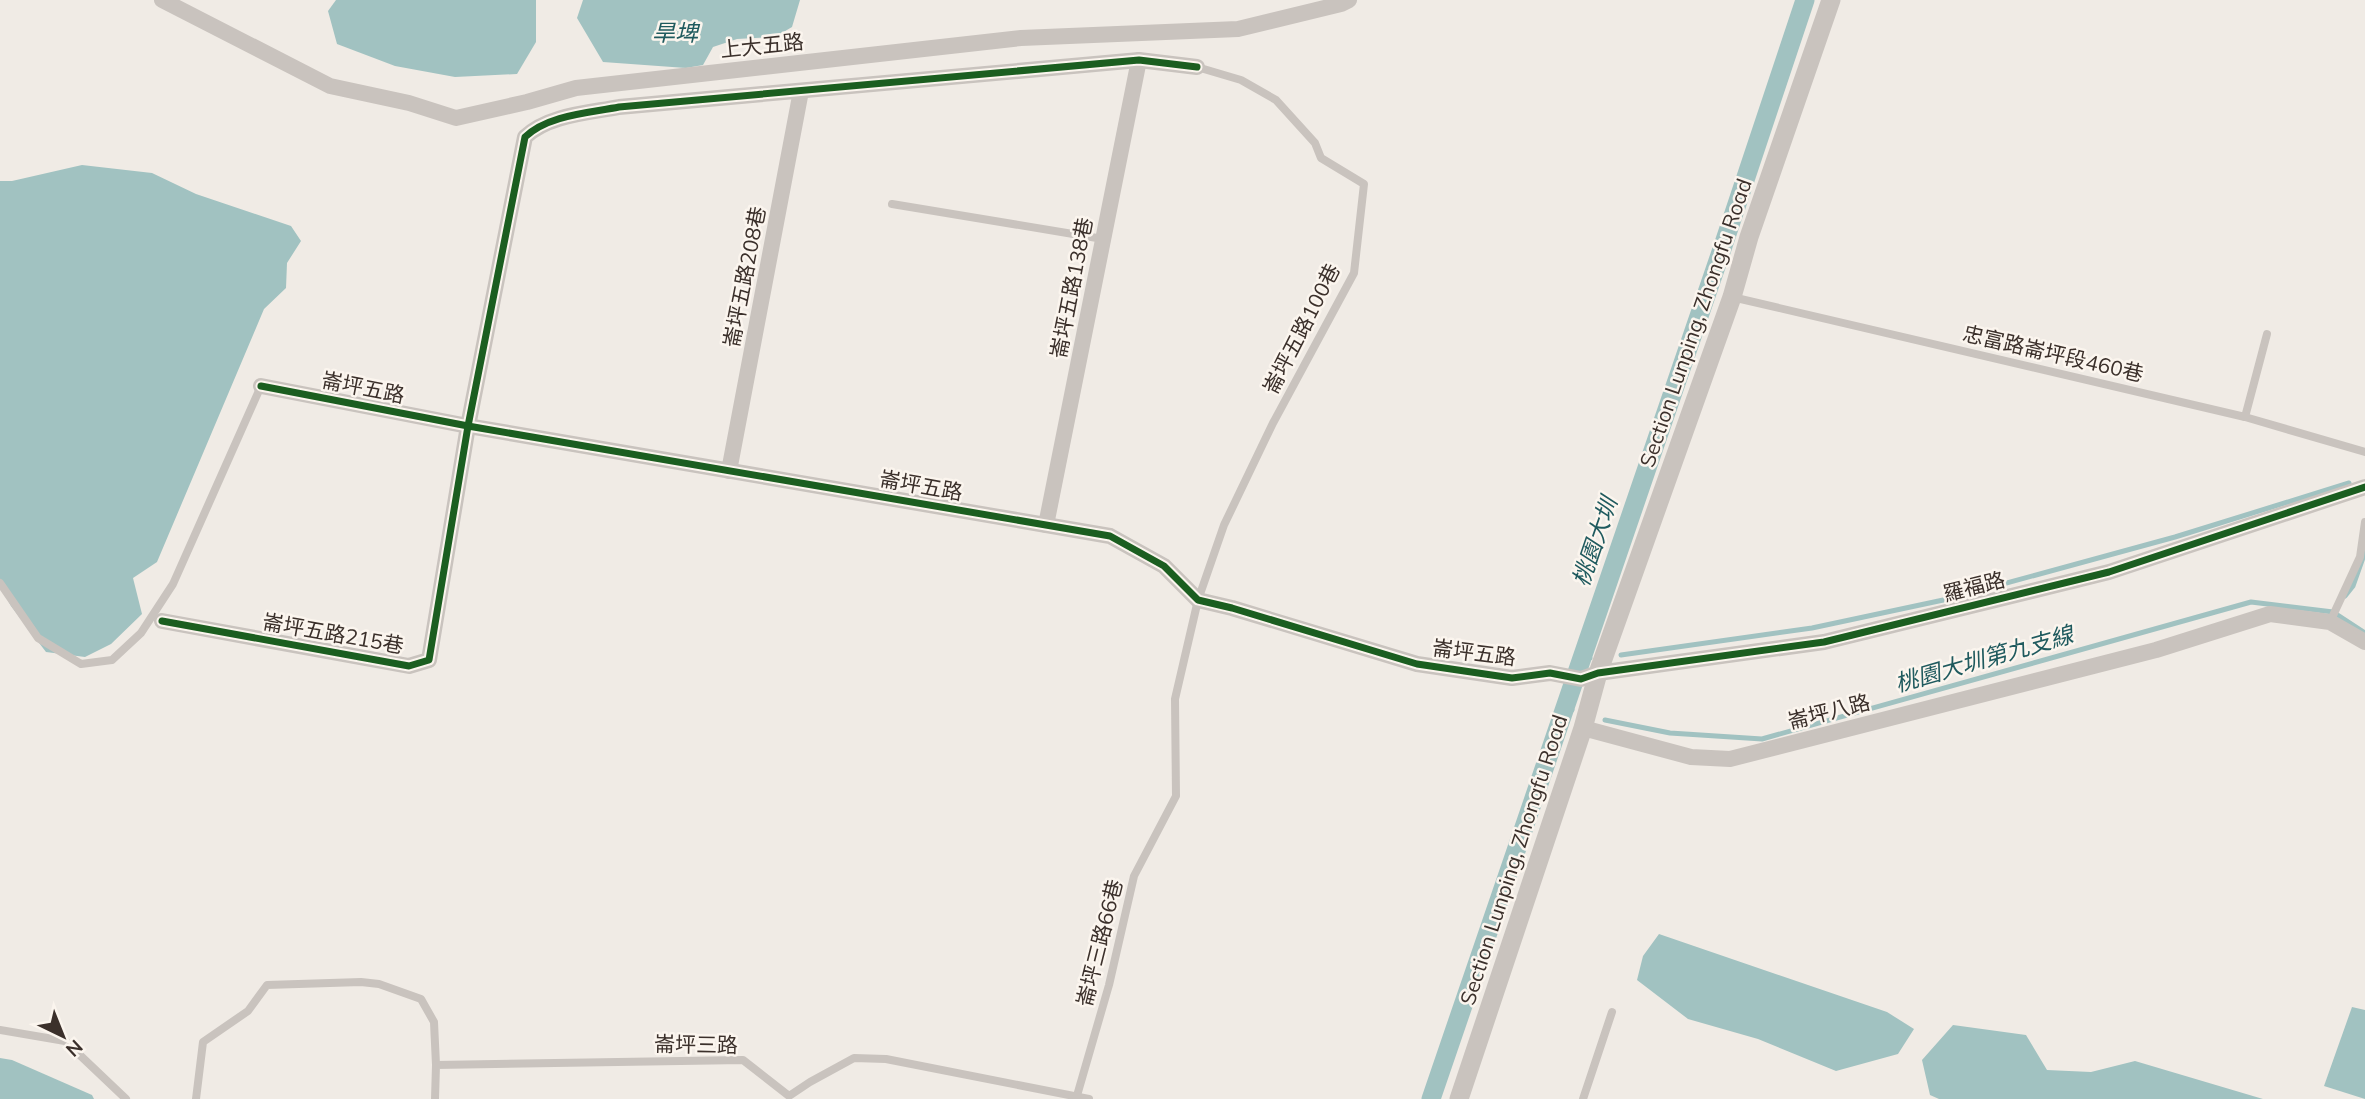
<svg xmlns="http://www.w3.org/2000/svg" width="2365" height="1099" viewBox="0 0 2365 1099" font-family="Mulish,'Noto Sans TC',sans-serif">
<rect width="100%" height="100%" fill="#f0ebe5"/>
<g fill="#a1c2c1">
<polygon points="336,0 536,0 536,42 517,74 455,77 395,66 337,44 328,11"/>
<polygon points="583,0 800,0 792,27 775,37 737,39 713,47 703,65 686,68 603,62 577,18"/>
<polygon points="82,165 152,173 196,194 291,226 301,241 287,263 286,288 264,309 157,562 133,578 142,614 111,644 85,657 46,652 11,606 0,586 0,181 12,181"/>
<polygon points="1659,934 1887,1012 1914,1029 1898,1054 1836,1071 1758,1039 1688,1019 1637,980 1643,956"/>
<polygon points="2352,1007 2365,1010 2365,1099 2324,1086"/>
<polygon points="1953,1025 2026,1035 2047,1070 2091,1072 2135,1061 2263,1099 1939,1099 1930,1095 1922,1060"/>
<polygon points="0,1058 12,1060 92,1095 94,1099 0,1099"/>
</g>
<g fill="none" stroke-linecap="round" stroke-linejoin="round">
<g stroke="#a1c2c1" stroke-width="5">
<polyline points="2345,596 2353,586 2365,552"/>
<polyline points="1621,655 1812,628 1948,599 2175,537 2349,483"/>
<polyline points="1580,660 1590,658"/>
<polyline points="1564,708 1572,710"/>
<polyline points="1605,720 1670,733 1762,739 2251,602 2333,612 2365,633"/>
</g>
<polyline stroke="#a1c2c1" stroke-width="19" points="1431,1099 1722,249 1805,0"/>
<g stroke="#c9c3be" stroke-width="8">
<polyline points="892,204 1103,239"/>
<polyline points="1732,297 2245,417 2365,452"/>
<polyline points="2245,417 2267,334"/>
<polyline points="0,583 38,638 81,664 112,660 141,633 173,584 261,386"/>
<polyline points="2330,622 2360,557 2365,522"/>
<polyline points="0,1030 65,1041 126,1099"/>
<polyline points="196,1099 203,1042 248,1011 267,985 361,982 379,984 421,999 434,1022 436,1065"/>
<polyline points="435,1099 436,1065 743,1060 789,1096 810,1082 854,1058 886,1059 1089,1099"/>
<polyline points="1076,1099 1109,985 1134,876 1176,796 1175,699 1198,600 1224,525 1273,423 1354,273 1364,184 1321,158 1315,143 1276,100 1241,80 1197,67"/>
<polyline points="1583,1099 1612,1012"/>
</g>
<g stroke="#c9c3be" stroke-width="16">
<polyline points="162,0 330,86 409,103 456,118 527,102 576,88 1021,38 1238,29 1341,4 1349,0"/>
<polyline points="261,386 468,426 1110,536 1164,566 1198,600 1232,608 1417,664 1512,678 1550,673 1581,679 1598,673 1824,642 2109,572 2365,487"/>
<polyline points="729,471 801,91"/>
<polyline points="1046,525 1139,60"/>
<path d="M162 621 409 666 429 660 468 426 525 137C548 115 588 113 619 107L1139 60 1197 67"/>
<polyline points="1583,728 1691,757 1730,759 2156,650 2270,614 2330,622 2365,642"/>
</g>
<polyline stroke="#c9c3be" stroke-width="19" points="1459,1099 1583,728 1598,673 1732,297 1749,237 1831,0"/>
<defs>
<g id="cycleway">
<polyline points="261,386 468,426 1110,536 1164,566 1198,600 1232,608 1417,664 1512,678 1550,673 1581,679 1598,673 1824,642 2109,572 2365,487"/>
<path d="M162 621 409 666 429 660 468 426 525 137C548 115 588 113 619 107L1139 60 1197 67"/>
</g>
</defs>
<use href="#cycleway" stroke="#fbf5ee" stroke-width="11"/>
<use href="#cycleway" stroke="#1b5e20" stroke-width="7"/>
</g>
<g text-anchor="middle" stroke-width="5" stroke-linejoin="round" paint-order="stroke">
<g font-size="21" fill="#3b302b" stroke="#fbf5ee">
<text transform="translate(762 46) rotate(-6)" y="7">上大五路</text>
<text transform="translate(745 277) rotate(-79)" y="7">崙坪五路208巷</text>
<text transform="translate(1072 288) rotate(-79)" y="7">崙坪五路138巷</text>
<text transform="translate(1696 323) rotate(-71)" y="7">Section Lunping, Zhongfu Road</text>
<text transform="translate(1302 329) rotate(-63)" y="7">崙坪五路100巷</text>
<text transform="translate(2053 354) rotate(13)" y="7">忠富路崙坪段460巷</text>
<text transform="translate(363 388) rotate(11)" y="7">崙坪五路</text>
<text transform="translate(921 486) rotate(10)" y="7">崙坪五路</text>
<text transform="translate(1974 587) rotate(-14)" y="7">羅福路</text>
<text transform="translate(333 634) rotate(10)" y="7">崙坪五路215巷</text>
<text transform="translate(1474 653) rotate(7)" y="7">崙坪五路</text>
<text transform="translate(1829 712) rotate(-14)" y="7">崙坪八路</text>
<text transform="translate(1514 860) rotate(-72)" y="7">Section Lunping, Zhongfu Road</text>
<text transform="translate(1100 943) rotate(-76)" y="7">崙坪三路66巷</text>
<text transform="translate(696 1045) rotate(1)" y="7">崙坪三路</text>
</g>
<g font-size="23" font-style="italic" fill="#1f5a5e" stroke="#fbf5ee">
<text x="675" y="41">旱埤</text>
<text transform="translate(1595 542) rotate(-71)" y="8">桃園大圳</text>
<text transform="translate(1984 659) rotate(-16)" y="8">桃園大圳第九支線</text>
</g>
</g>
<g transform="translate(63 1036) rotate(137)" stroke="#fbf5ee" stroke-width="5" paint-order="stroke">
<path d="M0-5L12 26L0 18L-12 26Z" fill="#3b302b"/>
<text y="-10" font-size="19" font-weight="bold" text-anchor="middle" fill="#3b302b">N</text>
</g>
</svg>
